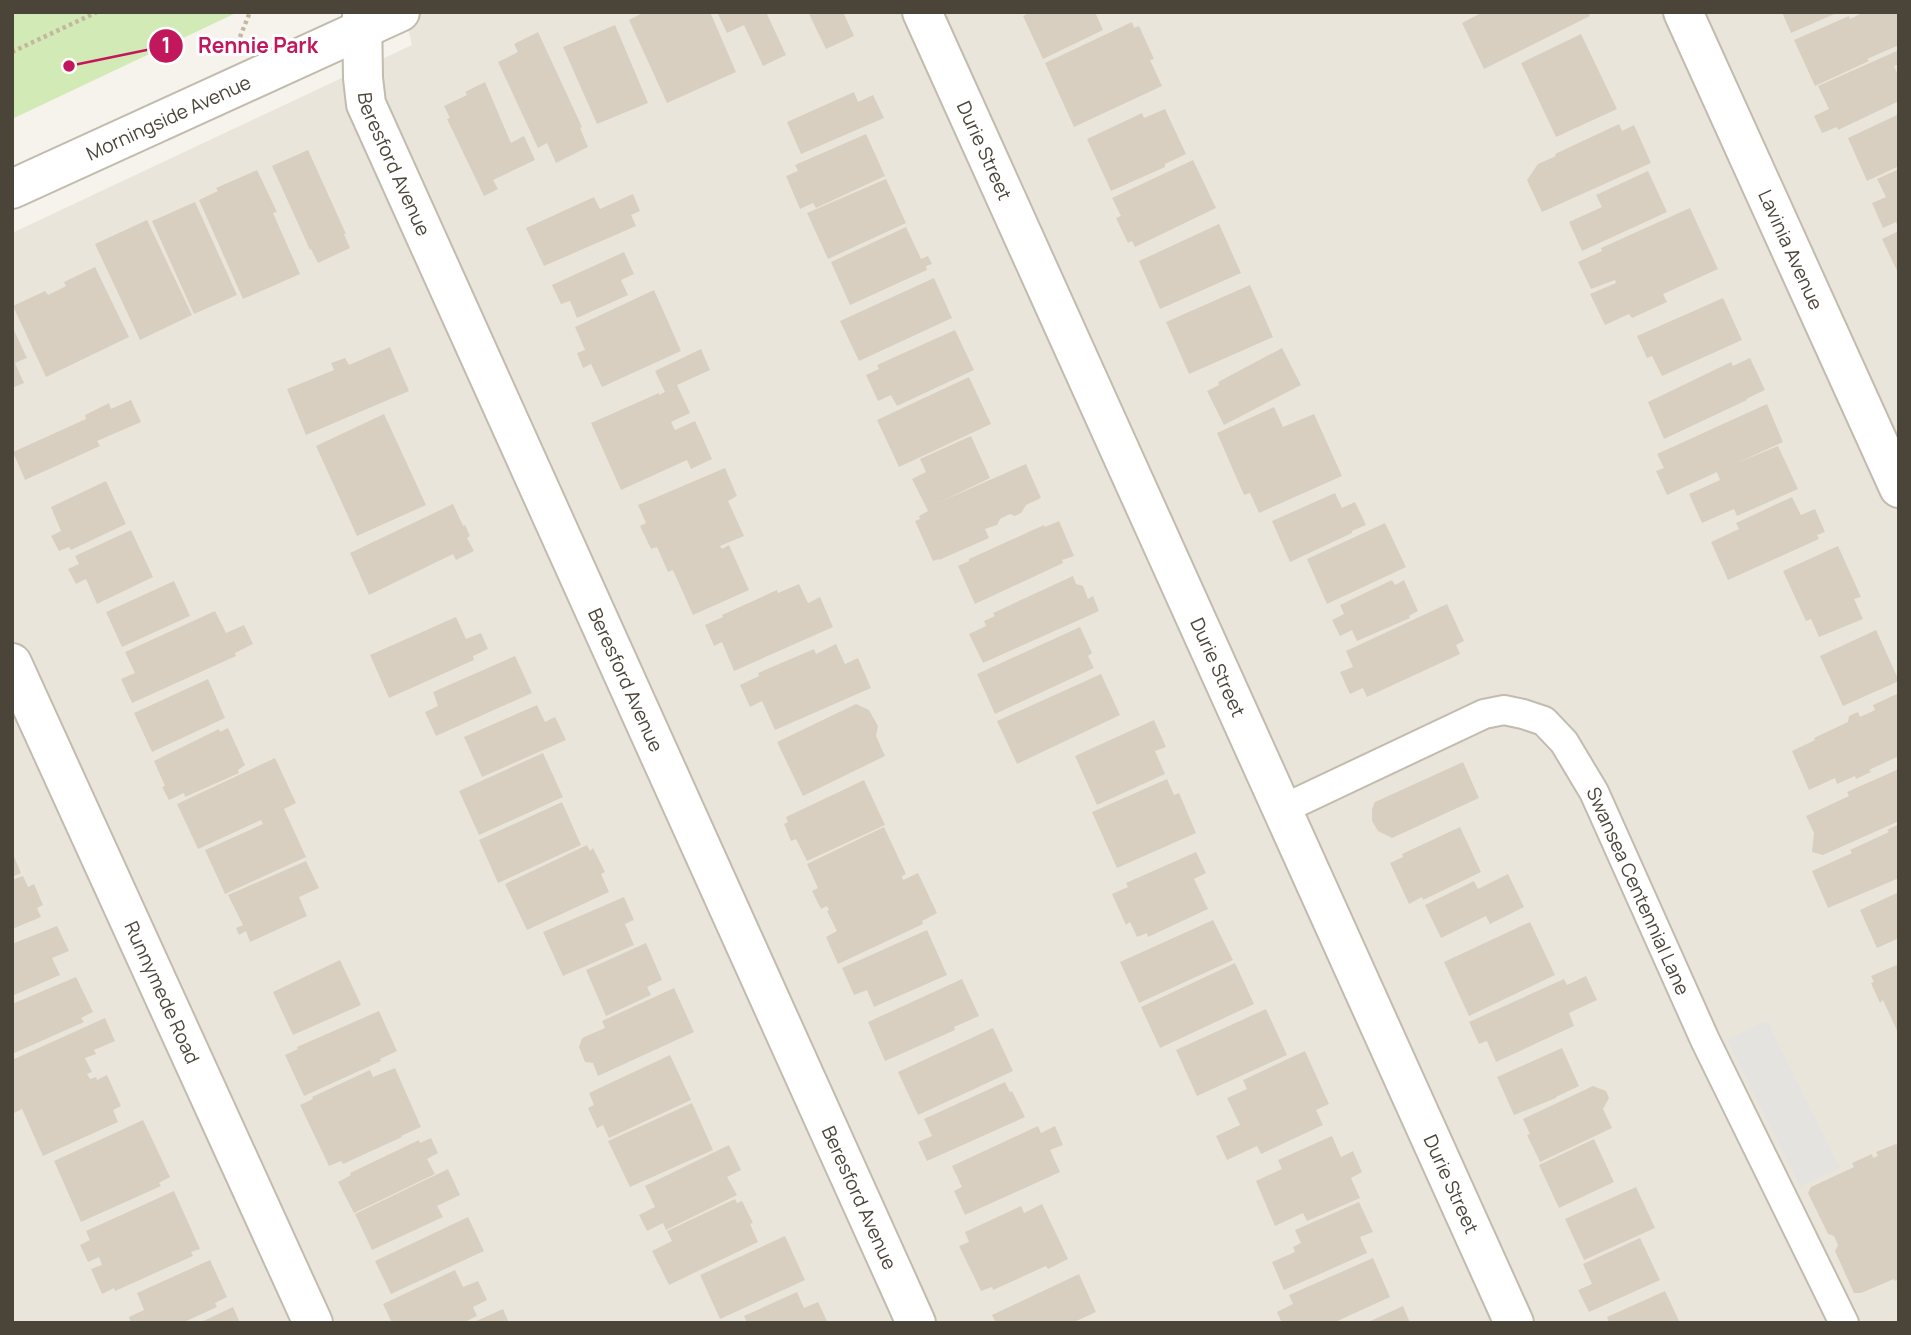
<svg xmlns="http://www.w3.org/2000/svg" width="1911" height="1335" viewBox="0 0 1911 1335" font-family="Manrope,sans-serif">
<rect width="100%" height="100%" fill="#f6f3ec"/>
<polygon fill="#eae5da" points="404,12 1899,12 1899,1323 12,1323 12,233 412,45"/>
<polygon fill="#d2eab5" points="12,12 238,12 12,119"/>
<polygon fill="#e5e3e0" points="1767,1020 1840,1168 1800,1187 1727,1040"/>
<g fill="#d8cfc1">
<polygon points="645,12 710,12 736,72 667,103 629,20"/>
<polygon points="717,12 766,12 786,55 763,66 744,25 727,33"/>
<polygon points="808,12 843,12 854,36 826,49"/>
<polygon points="1030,12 1095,12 1103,30 1043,59 1023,16"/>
<polygon points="1483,12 1588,12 1590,16 1484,69 1462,23"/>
<polygon points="1782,12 1839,12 1791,33"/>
<polygon points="1864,12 1899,12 1899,45 1867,59 1869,61 1815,86 1794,40 1849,16 1850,19"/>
<polygon points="1132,22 1134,28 1139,26 1154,59 1150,60 1162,86 1074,127 1045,63"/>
<polygon points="615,25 648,103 597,124 563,47"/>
<polygon points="538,32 582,127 580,128 588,147 556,163 547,143 538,148 498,62 518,52 514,44"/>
<polygon points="1581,34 1617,109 1556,137 1521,63"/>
<polygon points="1899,50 1899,64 1894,66 1899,78 1899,101 1838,130 1837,127 1822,133 1814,116 1829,109 1818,86"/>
<polygon points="485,82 511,143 524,136 535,160 493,180 498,189 484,196 447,119 450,118 444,106 467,95 465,92"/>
<polygon points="854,92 858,102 873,95 884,118 801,154 787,122"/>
<polygon points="1165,109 1186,154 1165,164 1165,167 1111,191 1087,139 1142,113 1144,118"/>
<polygon points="1899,114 1899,166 1867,181 1848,138"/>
<polygon points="1619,124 1622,131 1634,125 1651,163 1542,212 1527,180 1538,164 1556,156 1555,154"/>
<polygon points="866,134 885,176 816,208 813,203 800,209 786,176 798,171 795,165"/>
<polygon points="308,150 346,234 344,234 350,248 318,263 311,249 310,250 272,166"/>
<polygon points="1193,160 1216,208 1135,247 1132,241 1128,243 1116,218 1121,216 1112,198"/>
<polygon points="1899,169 1899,229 1896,222 1883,228 1872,203 1886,197 1877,179"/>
<polygon points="257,170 277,212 273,213 300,274 243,299 199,200 218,191 216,188"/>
<polygon points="1648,171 1667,212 1582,251 1569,222 1602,207 1596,195"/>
<polygon points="886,179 906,223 828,259 807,213"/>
<polygon points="633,194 640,211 631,215 636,226 544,266 526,228 594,197 600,209"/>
<polygon points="195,202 237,295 194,314 152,221"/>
<polygon points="1690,208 1718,269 1663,294 1667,302 1632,318 1629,314 1605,325 1590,294 1616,283 1615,280 1591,289 1578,262 1602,251 1601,248"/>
<polygon points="147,220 192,315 140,340 95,244"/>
<polygon points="1219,224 1241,273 1160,309 1139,261"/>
<polygon points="906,227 921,259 928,256 932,264 926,266 927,270 850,305 831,262"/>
<polygon points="1899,231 1899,275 1882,239"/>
<polygon points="624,252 634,274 621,280 628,295 577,318 570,301 561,304 552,285"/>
<polygon points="95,267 129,337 46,377 13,306 45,291 48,295 66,286 64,282"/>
<polygon points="934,278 952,318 859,361 840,321"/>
<polygon points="1250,285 1273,337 1189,374 1166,322"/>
<polygon points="654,290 681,351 602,387 591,364 583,368 577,353 585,350 575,327"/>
<polygon points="1723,298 1742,340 1662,376 1652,356 1647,358 1637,336"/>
<polygon points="12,326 27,358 15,363 24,383 12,388"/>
<polygon points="955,330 974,370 897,406 891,395 878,401 866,375 879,369 877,365"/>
<polygon points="390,347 409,391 306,435 287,389 334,370 331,363 345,358 349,365"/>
<polygon points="1282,348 1301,385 1224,425 1207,391 1219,385 1218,382"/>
<polygon points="701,349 710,370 677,385 690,413 671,422 675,430 695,421 712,459 691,469 687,460 621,490 591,423 659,393 659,395 665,392 655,371"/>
<polygon points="1750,358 1765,390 1746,399 1747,400 1664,439 1648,402 1731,362 1733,366"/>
<polygon points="969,377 991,424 899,467 877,420"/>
<polygon points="131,400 141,422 97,441 100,446 25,480 13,452 86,419 85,415 109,403 111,409"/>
<polygon points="1767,404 1783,442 1737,463 1778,446 1798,489 1737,516 1734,509 1702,523 1689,494 1720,480 1717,472 1667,495 1656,471 1664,468 1657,454"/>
<polygon points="1274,407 1283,427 1314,414 1342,476 1259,513 1250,493 1244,495 1217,433"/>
<polygon points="384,414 426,505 357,536 316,446"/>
<polygon points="971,436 990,478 940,502 1026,464 1041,498 1026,505 1021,513 1015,516 1010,514 1000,519 997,525 985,529 989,538 939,560 939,559 933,561 915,521 920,519 919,516 928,511 912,479 926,472 920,459"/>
<polygon points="725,468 737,496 728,501 744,536 720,546 722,549 729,545 749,590 693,615 673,570 668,572 657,547 651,549 640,526 646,523 638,505"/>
<polygon points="106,481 126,524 71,550 69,547 59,551 51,536 61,531 51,507"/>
<polygon points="1335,493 1342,508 1355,502 1366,525 1352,531 1352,533 1290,562 1272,521"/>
<polygon points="1792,497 1801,515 1815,509 1825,532 1817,535 1819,539 1728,580 1711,542 1739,529 1736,523"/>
<polygon points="453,504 463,526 465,525 470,536 467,538 474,551 456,560 453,554 369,595 350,553"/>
<polygon points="1059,521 1074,556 1062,560 1063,563 975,604 958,566 969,561 969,559 1044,525 1045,527"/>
<polygon points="1385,523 1406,567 1327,604 1307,559"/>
<polygon points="131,530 153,577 97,604 86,579 76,584 68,569 79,564 75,556"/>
<polygon points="1838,546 1861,597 1854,599 1863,619 1819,637 1811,619 1806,621 1783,571"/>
<polygon points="1073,576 1076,584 1083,586 1088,599 1093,596 1099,611 983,663 969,634 986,626 984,621 995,616 993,613"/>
<polygon points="1392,580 1395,585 1404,580 1418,611 1409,616 1410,618 1357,641 1352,630 1340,636 1332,620 1344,614 1340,605"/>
<polygon points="174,581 190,616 122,647 106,612"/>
<polygon points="799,584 808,603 820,597 833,627 734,671 722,642 714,646 705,625 723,617 722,615 777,590 778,593"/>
<polygon points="1447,604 1464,641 1456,645 1460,654 1367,697 1363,688 1350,694 1340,672 1353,667 1346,651"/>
<polygon points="215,611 226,633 244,625 253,644 235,653 236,656 132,703 121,679 135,673 125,652"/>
<polygon points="456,617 466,639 481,633 488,649 473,656 474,660 389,698 370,655"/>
<polygon points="1080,627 1092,653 1088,656 1094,668 995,714 977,674"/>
<polygon points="1876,630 1899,681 1843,706 1820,656"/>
<polygon points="836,644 845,664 858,658 871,688 775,730 762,701 750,707 740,685 759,676 758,673 814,649 816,654"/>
<polygon points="515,656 532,693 436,736 425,712 438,706 433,692"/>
<polygon points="1101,674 1120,715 1017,764 997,721"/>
<polygon points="208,679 225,718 152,752 134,713"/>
<polygon points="1899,693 1899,756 1869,770 1871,772 1856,779 1855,776 1837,784 1835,778 1809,790 1792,751 1815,740 1814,738 1848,722 1849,716 1858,712 1860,717 1875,710 1873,705"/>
<polygon points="856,704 869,710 878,726 876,736 885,756 803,796 777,742"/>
<polygon points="537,705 545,722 555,717 566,740 482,777 464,737"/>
<polygon points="1154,720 1166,747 1155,751 1165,774 1097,805 1075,756"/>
<polygon points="228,728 245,765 238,770 239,773 185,797 184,793 169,800 162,787 165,786 154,761 219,729 220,732"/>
<polygon points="543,753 563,797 479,835 459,791"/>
<polygon points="275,758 296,803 284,809 306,857 225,894 205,850 263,824 261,820 198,849 177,804"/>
<polygon points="1463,762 1479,798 1392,838 1378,831 1372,821 1372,809 1375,802"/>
<polygon points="1899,769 1899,821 1823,855 1812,852 1814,833 1806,816 1849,796 1847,792"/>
<polygon points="1167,779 1174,795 1179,793 1196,833 1117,868 1092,812"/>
<polygon points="864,780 885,825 807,861 796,839 791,841 784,824 788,822 786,817"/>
<polygon points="562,802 581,845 498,883 479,840"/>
<polygon points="1899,824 1899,878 1828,908 1812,871 1852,853 1850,850 1889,832 1887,830"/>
<polygon points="884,827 906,874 902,876 903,880 918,873 937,913 922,921 923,924 838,964 826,937 837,931 827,911 829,910 827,906 821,909 812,891 818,888 807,864"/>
<polygon points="1460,827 1481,872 1423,900 1422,897 1409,904 1390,863 1403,857 1402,854"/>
<polygon points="587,845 590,851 593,848 605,872 601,874 609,892 527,930 505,884"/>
<polygon points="12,852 21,873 12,877"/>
<polygon points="1196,852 1206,873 1194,879 1208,909 1148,937 1147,933 1137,937 1130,922 1126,925 1112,894 1128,887 1126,883"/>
<polygon points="306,861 319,888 299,897 307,916 250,942 246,931 239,935 236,928 243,925 228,895"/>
<polygon points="1508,874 1524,907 1490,924 1486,916 1441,938 1425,905 1474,881 1478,889"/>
<polygon points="23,876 28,887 34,884 43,905 37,908 41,917 12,929 12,880"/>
<polygon points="1899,892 1899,938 1877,948 1860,910"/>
<polygon points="624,897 634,920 625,924 634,945 563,976 543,932"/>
<polygon points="1213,920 1233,960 1139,1003 1120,962"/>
<polygon points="1530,922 1555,975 1469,1016 1444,962"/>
<polygon points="57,926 69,951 52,958 60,975 12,996 12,944"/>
<polygon points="927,930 947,975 874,1007 867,990 854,995 842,968"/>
<polygon points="646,943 662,980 647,987 651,995 606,1016 586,970"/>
<polygon points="340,960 361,1005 293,1035 273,992"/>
<polygon points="1235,963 1254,1004 1160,1048 1141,1007"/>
<polygon points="1899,964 1899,1035 1883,1000 1880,1003 1871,983 1874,982 1871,976"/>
<polygon points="1586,976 1597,1000 1569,1013 1574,1026 1496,1062 1487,1041 1479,1044 1469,1022 1564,979 1567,985"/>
<polygon points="76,977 93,1012 81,1018 84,1022 12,1054 12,1004"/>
<polygon points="962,979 979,1016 954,1027 955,1030 885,1061 868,1022"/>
<polygon points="674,988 694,1032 598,1076 593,1063 585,1062 579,1047 582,1038 605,1028 602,1021"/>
<polygon points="1266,1009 1287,1055 1197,1096 1176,1050"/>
<polygon points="379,1011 397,1051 380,1059 381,1061 304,1096 285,1055 298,1049 297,1047"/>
<polygon points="105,1018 115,1041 94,1050 96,1054 85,1058 92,1072 87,1074 90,1079 96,1077 97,1080 107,1075 121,1106 113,1110 118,1122 43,1156 22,1109 12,1114 12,1060"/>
<polygon points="993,1028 1013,1071 918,1115 898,1072"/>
<polygon points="1562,1048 1579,1086 1556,1097 1556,1098 1514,1115 1497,1077"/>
<polygon points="1305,1051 1329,1104 1316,1110 1323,1125 1261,1154 1257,1146 1227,1160 1216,1136 1240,1125 1227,1098 1247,1089 1243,1080"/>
<polygon points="670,1055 691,1100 609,1138 603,1125 597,1128 588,1108 594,1105 589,1093"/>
<polygon points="395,1068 421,1127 401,1136 402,1137 343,1164 341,1161 329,1166 300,1105 313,1099 312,1097 370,1070 373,1077"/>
<polygon points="1005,1082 1010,1092 1012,1091 1025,1117 927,1161 918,1142 932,1136 924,1119"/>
<polygon points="1593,1086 1606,1091 1609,1098 1603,1109 1612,1128 1540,1162 1527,1135 1530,1134 1523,1119"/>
<polygon points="692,1103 713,1150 630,1187 608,1141"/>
<polygon points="143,1120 170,1177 159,1183 161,1186 81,1222 54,1161"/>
<polygon points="1038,1126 1041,1133 1055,1126 1063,1145 1050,1150 1060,1172 965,1215 954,1191 962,1187 952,1166"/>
<polygon points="1332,1136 1341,1157 1353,1151 1362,1172 1351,1178 1360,1198 1307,1221 1303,1213 1275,1226 1256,1181 1282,1169 1278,1160"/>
<polygon points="431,1138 438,1153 427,1159 435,1174 354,1213 338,1182 351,1175 350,1173 419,1140 420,1143"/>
<polygon points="1594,1139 1614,1182 1559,1208 1539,1165"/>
<polygon points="1896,1144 1899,1147 1899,1279 1895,1281 1894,1279 1861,1293 1854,1293 1835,1251 1838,1245 1834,1236 1828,1234 1808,1193 1811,1187 1854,1167 1852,1163 1872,1154 1873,1158 1878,1156 1876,1152"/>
<polygon points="729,1145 741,1170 727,1177 737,1195 666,1230 663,1223 647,1231 639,1215 655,1207 645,1186"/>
<polygon points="448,1169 460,1195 437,1206 443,1217 372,1250 355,1214"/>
<polygon points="1636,1187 1655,1228 1584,1260 1565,1219"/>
<polygon points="174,1191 200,1249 191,1252 193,1256 115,1291 114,1288 102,1294 91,1269 102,1265 99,1257 88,1262 80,1245 90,1240 86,1231"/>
<polygon points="735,1199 737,1203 742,1201 753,1223 750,1224 758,1242 669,1285 652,1251 672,1241 667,1231"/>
<polygon points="1359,1202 1373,1232 1360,1237 1367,1253 1284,1290 1272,1262 1295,1252 1293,1247 1301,1243 1295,1230"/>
<polygon points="1042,1204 1068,1259 1048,1269 1046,1266 993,1290 992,1287 981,1291 959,1246 969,1242 965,1232 1021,1206 1024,1213"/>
<polygon points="468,1217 484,1251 391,1294 375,1261"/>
<polygon points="785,1236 805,1280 720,1319 700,1275"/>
<polygon points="1640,1238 1660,1280 1589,1312 1578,1290 1592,1284 1583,1264"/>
<polygon points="1373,1258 1390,1297 1333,1323 1282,1323 1277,1312 1293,1304 1289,1295"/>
<polygon points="210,1260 227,1297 215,1303 217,1307 182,1323 131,1323 129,1317 144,1310 137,1293"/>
<polygon points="455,1270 463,1287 478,1281 487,1300 473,1307 477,1316 463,1323 392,1323 383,1304"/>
<polygon points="1079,1274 1096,1312 1072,1323 996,1323 992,1315"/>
<polygon points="1665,1291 1680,1323 1609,1323 1607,1317"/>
<polygon points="797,1292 804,1308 818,1302 828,1323 747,1323 744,1316"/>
<polygon points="1403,1306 1410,1323 1366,1323"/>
<polygon points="233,1307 240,1323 199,1323"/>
<polygon points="503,1309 509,1323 472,1323"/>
</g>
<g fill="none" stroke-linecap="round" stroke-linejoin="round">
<defs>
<g id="lane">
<path id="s1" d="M1283 809 1484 714 1504 710 1523 714 1544 721 1564 742 1594 792 1705 1040 1844 1323"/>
</g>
<g id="street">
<path id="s2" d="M362 12 363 78 366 104 916 1323"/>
<path id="s3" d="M922 12 1514 1323"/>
<path id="s4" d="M1683 12 1899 488"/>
<path id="s5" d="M12 189 400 12"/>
<path id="s6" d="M12 663 313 1323"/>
</g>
</defs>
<use href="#lane" stroke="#c2bbae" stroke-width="32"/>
<use href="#street" stroke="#c2bbae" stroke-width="42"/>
<g stroke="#c4b79f" stroke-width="4.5" stroke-dasharray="3.5 3.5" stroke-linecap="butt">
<polyline points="240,37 250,12"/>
<polyline points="12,52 97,12"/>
</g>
<use href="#lane" stroke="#fff" stroke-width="28"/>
<use href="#street" stroke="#fff" stroke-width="38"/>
</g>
<g text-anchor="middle" stroke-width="6" stroke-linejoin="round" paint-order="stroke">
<g font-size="19" fill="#4b4439" stroke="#fff">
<text dy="7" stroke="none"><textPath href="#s5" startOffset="172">Morningside Avenue</textPath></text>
<text dy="7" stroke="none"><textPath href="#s3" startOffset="152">Durie Street</textPath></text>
<text dy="7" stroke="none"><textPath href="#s2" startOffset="158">Beresford Avenue</textPath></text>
<text dy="7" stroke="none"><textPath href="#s4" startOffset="261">Lavinia Avenue</textPath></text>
<text dy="7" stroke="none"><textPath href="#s3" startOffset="719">Durie Street</textPath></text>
<text dy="7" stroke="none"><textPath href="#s2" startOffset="724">Beresford Avenue</textPath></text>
<text dy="7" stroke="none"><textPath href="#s1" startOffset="480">Swansea Centennial Lane</textPath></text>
<text dy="7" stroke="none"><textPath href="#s6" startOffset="362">Runnymede Road</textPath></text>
<text dy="7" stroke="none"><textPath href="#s3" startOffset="1286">Durie Street</textPath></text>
<text dy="7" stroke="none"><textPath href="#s2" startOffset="1292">Beresford Avenue</textPath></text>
</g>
</g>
<path fill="none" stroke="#c2185b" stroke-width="2.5" d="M69 66L166 46"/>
<g fill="#c2185b" stroke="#fff" stroke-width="2.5">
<circle cx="69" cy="66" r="7"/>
<circle cx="166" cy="46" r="18"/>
</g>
<g font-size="21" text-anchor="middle" font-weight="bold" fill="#fff">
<text x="166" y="53">1</text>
</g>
<g font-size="21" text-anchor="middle" font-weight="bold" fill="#c2185b" stroke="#fff" stroke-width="6" stroke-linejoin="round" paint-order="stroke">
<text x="258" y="53">Rennie Park</text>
</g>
<rect width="1911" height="1335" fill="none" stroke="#4b4439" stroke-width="28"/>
</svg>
